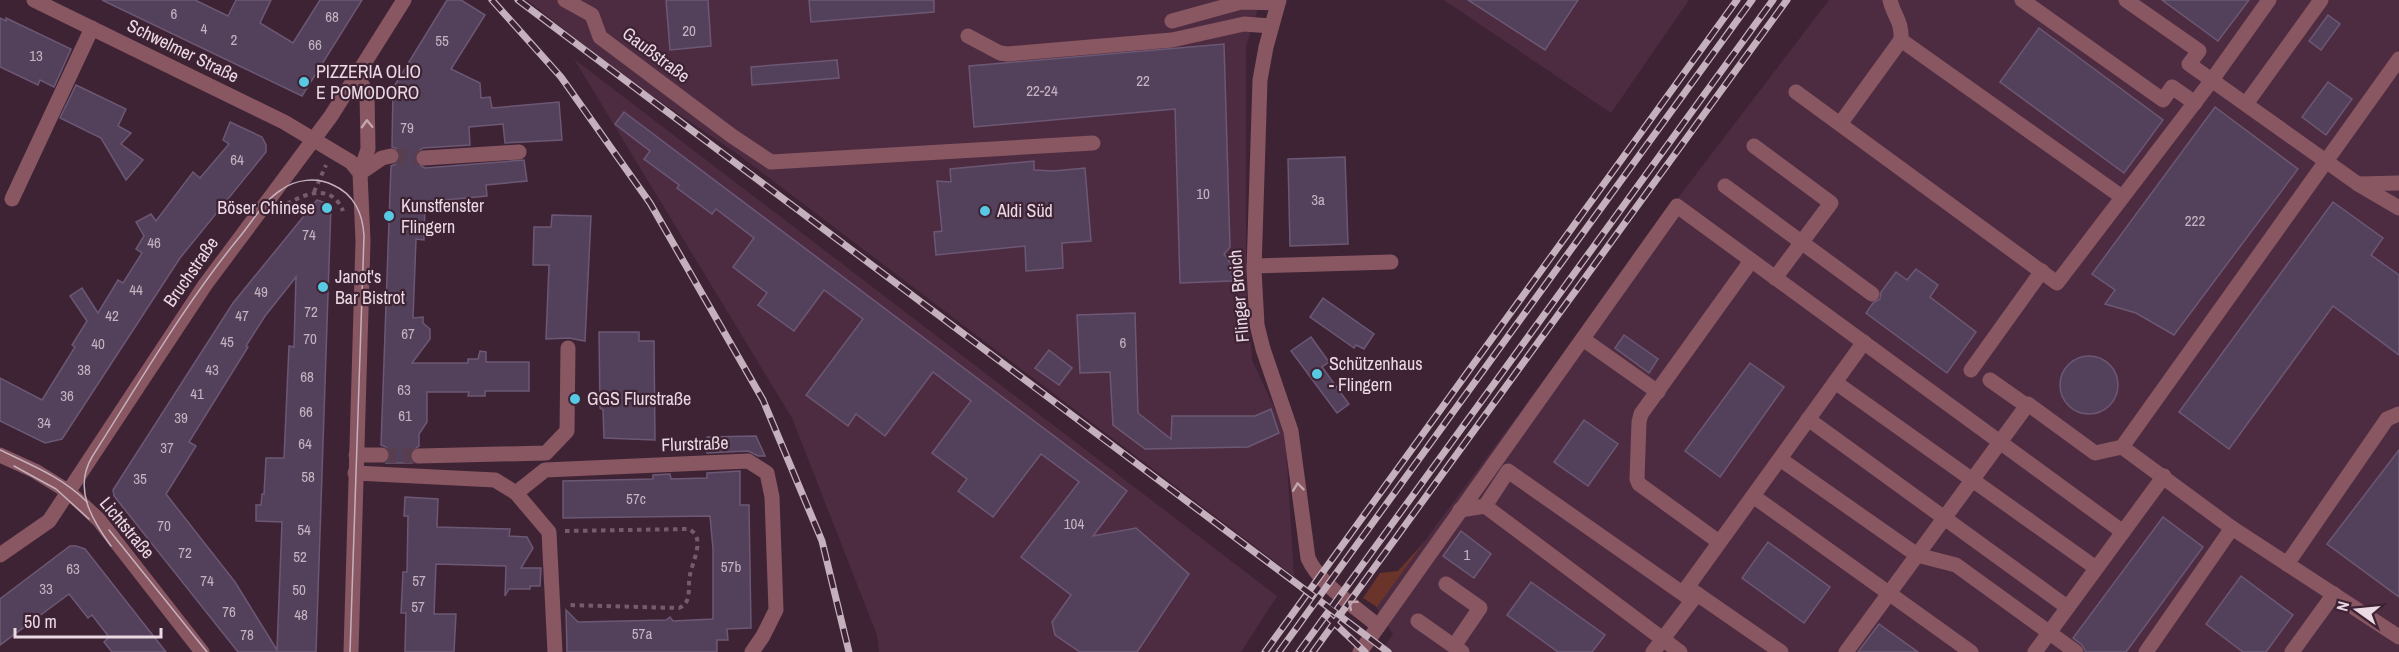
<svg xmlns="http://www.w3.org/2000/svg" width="2399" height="652" viewBox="0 0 2399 652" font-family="'Archivo Narrow',sans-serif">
<rect width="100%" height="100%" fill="#3e2335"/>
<g fill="#4d2c41">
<polygon points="527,0 1261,0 1246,46 1246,281 1252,360 1285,431 1294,576 739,155 626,78"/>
<polygon points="1444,0 1689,0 1611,113"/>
<polygon points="1829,0 2399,0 2399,652 1381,652 1393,634 1376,607 1681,194"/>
<polygon points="574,59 1277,596 1241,652 879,652 877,635 792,418"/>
</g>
<polygon fill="#6b342a" points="1425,541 1377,607 1363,598 1380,573 1398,571"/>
<g fill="#53405a" stroke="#6c5874" stroke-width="1.5" fill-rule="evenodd">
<polygon points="102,0 195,0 228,16 236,0 271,0 260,23 293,43 320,0 362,0 302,96"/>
<polygon points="447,0 461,0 485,15 451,69 480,83 481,98 490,97 492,108 559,102 562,140 505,143 503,124 469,127 470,145 423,148 416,153 416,163 425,168 524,160 527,181 486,185 487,196 425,202 424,240 416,239 413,318 423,317 423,323 430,329 430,339 412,363 468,363 468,359 478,359 480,351 486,352 486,362 529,362 529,391 485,391 485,396 468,396 469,392 427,392 427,422 419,434 419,446 410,452 409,457 412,463 386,463 391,454 386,447 381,445 391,166 398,163 401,154 398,149 392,147 393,88"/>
<polygon points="666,0 708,0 711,46 670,50"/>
<polygon points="809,0 934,0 934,12 811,22"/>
<polygon points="1468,0 1578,0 1545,50"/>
<polygon points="2162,0 2249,0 2218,41"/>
<polygon points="2328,15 2340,24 2321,50 2309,41"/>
<polygon points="0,18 6,21 6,18 71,49 54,87 40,80 38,85 0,67"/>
<polygon points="2039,28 2163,120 2124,173 2000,82"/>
<polygon points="1224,44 1230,247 1224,254 1231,264 1232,281 1180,283 1175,109 974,127 969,66"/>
<polygon points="837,60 839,78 752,85 751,67"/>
<polygon points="2328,82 2352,99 2326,135 2302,117"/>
<polygon points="76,85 126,109 118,126 131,133 121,144 143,160 126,180 101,138 60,118"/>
<polygon points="2215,107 2298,169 2174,335 2136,313 2105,304 2115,290 2092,274"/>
<polygon points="624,112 1127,491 1093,536 1136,528 1189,574 1137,652 1080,652 1055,635 1052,622 1071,595 1021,557 1079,482 1041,454 993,517 958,491 967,479 932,453 971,401 933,372 885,436 856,414 848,426 806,395 863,319 824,290 794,331 758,305 767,293 733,267 754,238 716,209 712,214 677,188 679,185 644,159 650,151 615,124"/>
<polygon points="230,122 262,137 266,145 266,152 180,258 62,439 45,443 0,421 0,378 42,400 75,347 72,345 87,321 70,296 82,288 98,313 118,280 123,283 142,253 136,249 144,236 136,222 151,214 156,221 193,172 200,178 229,144 223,140"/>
<polygon points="1345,157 1348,244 1290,246 1288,159"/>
<polygon points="1034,161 1034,170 1054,171 1085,168 1091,241 1062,243 1063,268 1052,269 1026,271 1025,246 936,255 934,232 942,231 937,181 951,182 950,169"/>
<path d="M317 200 331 205 316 652H238L114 496 113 490 233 303ZM296 277 294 347 289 346 284 458H266L264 494H262L261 505H256V521L282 522 277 650 235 582 166 494 196 446 189 442 248 347 246 346 265 316Z"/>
<polygon points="2333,202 2383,238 2371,255 2399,275 2399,355 2333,306 2229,449 2179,412"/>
<polygon points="552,215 591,216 585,341 569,338 546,339 549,265 533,265 534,227 551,227"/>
<polygon points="1916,269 1938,285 1930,297 1976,332 1947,373 1866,313 1873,303 1880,299 1881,292 1896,272 1907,280"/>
<polygon points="1323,298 1374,334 1364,349 1356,345 1354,348 1310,317"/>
<polygon points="1135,313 1138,413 1171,439 1172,416 1255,416 1271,409 1279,433 1248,447 1145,449 1113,425 1110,372 1080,373 1077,315"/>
<polygon points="599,332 639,332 639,341 654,341 655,440 604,438 603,410 600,408"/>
<polygon points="1624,335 1658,359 1649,373 1615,348"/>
<polygon points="1311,337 1329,362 1322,367 1349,404 1337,413 1291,351"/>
<polygon points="1049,350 1072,368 1059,385 1035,368"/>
<circle cx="2089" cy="385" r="29"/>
<polygon points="1750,363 1784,387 1720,477 1685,451"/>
<polygon points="1584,420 1618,444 1588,486 1554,462"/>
<polygon points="756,436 765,456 758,456 748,451 707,453 707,437"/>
<polygon points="2399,450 2399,597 2327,544"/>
<polygon points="740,471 740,505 749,505 751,628 727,629 728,640 717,640 717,652 567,652 566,610 578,622 666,620 670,617 673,621 713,619 713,549 710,516 563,518 563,481 653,479 653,475 670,474 671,479 707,478 707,473"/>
<polygon points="405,497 438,499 437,527 510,529 509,536 527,537 533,548 521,568 541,568 540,586 530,586 530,589 509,589 505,596 506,566 436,564 434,614 456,614 454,652 405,652 406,613 401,613 403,572 407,572 408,516 404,516"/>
<polygon points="2163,517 2203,547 2126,652 2086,652 2082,645 2073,638"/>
<polygon points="1461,531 1491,554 1474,578 1443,556"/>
<polygon points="1768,542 1830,587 1804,623 1742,578"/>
<polygon points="70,546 76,546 85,549 166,652 112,652 104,642 109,637 92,615 88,618 69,594 0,645 0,599"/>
<polygon points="2241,576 2293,615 2266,652 2243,652 2206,624"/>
<polygon points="1531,582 1605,635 1592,652 1558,652 1507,615"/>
<polygon points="1879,624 1918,652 1858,652"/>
</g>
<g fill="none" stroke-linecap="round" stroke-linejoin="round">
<g stroke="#583e4f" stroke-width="15" stroke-dasharray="15 8" stroke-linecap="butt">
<polyline points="391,156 424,158"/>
<polyline points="381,455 419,456"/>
</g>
<g stroke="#745c6c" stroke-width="4" stroke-dasharray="4.5 4.5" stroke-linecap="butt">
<polyline points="314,192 326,165"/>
<path d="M287 204C308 192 332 184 343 211"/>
<path d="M565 531 688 529C707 536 692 562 690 575 687 587 693 602 679 608L567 605"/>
</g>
<g stroke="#885761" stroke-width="15">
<polyline points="34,0 284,122 351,162 360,173 363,241 351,652"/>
<polyline points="565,0 592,15 600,37 732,136 771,162 1093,143"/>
<path d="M1279 0 1266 47 1260 80 1254 270 1257 325 1263 349 1291 431 1308 558C1319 584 1356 607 1378 626"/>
<polyline points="2022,0 2163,100 2172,87 2195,103"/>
<polyline points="2126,0 2199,51 2189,64 2358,184 2399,208"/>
<polyline points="1172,21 1241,2 1278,3"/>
<polyline points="968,36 1000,53 1008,54 1172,40 1244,24 1271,26"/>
<polyline points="1901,40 2122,197"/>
<polyline points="357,76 367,93 368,149 360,173"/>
<polyline points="1796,92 2057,283 2212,80 2269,0"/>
<polyline points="2246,104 2321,0"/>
<path d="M1840 124 1901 40C1902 20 1894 17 1890 0"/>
<polyline points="1754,146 1831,203 1775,278"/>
<polyline points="424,158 519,152"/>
<polyline points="360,173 382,158 391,156"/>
<polyline points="2358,184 2399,183"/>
<polyline points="1725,186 1872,294"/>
<polyline points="12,199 92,28"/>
<polyline points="1254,266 1391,262"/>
<polyline points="1583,339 1658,392"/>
<polyline points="1971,370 2042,271"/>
<polyline points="1990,380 2027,406"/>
<polyline points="1835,382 2096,568"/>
<polyline points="1808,419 2067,607"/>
<polyline points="2122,447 2232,528 2399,637"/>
<polyline points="0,455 35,471 69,492 99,520 202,652"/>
<polyline points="356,455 381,455"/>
<polyline points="419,456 546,453 567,431 568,348"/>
<polyline points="1780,459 1917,555"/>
<polyline points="355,473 495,480 516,493 549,532 555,652"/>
<polyline points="516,493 545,470 748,461 767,473 772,497 776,610 763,636 752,652"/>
<polyline points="1753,496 1971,652"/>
<polyline points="1485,506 1680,652"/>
<polyline points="1460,510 1485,506 1508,471 1692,600"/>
<polyline points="1719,542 1639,484 1637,479 1639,422 1641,414 1751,261"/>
<polyline points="0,555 49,521 205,285 331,116 404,0"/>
<polyline points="2287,564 2387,419 2399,414"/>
<polyline points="1446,584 1480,608 1454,646"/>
<polyline points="1687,587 1781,652"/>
<polyline points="1683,593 1864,342"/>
<polyline points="1418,621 1462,652"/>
<polyline points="1360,652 1677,206 2123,532"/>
<polyline points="1653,652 1697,594"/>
<polyline points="1846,652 2028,404 2095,453 2122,447 2399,59"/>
<polyline points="2035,652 2164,476"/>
<polyline points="2146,652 2232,528"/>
<polyline points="2292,652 2334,594"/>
</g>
<g stroke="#c5b1bd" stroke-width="1.5">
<path d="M0 450C31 465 62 477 87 502"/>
<polyline points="14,466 56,489 89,519"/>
<polyline points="109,530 207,652"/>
<path d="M111 546C92 520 73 489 92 457 140 382 185 303 242 234 254 219 265 200 281 190 296 179 316 177 333 185 354 194 363 214 364 236L350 652"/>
</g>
<defs>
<g id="rail">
<polyline points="492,0 561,77 650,203 763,400 822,541 849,652"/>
<polyline points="518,0 1388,652"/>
<polyline points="1329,618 1365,652"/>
<polyline points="1265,652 1737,0"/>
<polyline points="1279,652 1752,0"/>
<polyline points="1299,652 1773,0"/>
<polyline points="1313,652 1787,0"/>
</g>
</defs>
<use href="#rail" stroke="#c5b1bd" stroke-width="7"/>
<use href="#rail" stroke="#3e2335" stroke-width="4.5" stroke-dasharray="14" stroke-linecap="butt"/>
<polyline stroke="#885761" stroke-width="15" points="1917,555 1956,565 2076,652"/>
</g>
<defs><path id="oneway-chevron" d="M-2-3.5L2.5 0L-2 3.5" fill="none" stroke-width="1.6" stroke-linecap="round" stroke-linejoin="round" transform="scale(1.5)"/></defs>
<g stroke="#c3a5b0">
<use href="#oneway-chevron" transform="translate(367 124) rotate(-92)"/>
<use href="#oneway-chevron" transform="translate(1298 487) rotate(-97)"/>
<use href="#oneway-chevron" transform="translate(1352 604) rotate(-140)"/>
</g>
<g fill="#58c9e3" stroke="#3e2335" stroke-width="2">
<circle cx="304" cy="82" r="6"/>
<circle cx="327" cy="208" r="6"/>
<circle cx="985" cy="211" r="6"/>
<circle cx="389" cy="216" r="6"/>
<circle cx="323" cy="287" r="6"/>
<circle cx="1317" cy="374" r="6"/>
<circle cx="575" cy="399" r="6"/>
</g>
<g text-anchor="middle" stroke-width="4.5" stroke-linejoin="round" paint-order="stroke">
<g font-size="15" fill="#c5b3c2">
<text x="174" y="19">6</text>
<text x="332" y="22">68</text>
<text x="204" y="34">4</text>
<text x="689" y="36">20</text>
<text x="234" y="45">2</text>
<text x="442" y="46">55</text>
<text x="315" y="50">66</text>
<text x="36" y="61">13</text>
<text x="1143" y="86">22</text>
<text x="1042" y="96">22-24</text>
<text x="407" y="133">79</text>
<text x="237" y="165">64</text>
<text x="1203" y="199">10</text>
<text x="1318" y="205">3a</text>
<text x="2195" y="226">222</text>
<text x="309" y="240">74</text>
<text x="154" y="248">46</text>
<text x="136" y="295">44</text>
<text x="261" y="297">49</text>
<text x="311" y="317">72</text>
<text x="112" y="321">42</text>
<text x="242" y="321">47</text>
<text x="408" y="339">67</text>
<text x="310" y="344">70</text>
<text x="227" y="347">45</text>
<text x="1123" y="348">6</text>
<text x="98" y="349">40</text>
<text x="84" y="375">38</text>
<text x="212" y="375">43</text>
<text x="307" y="382">68</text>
<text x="404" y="395">63</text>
<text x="197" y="399">41</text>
<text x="67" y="401">36</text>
<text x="306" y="417">66</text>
<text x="405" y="421">61</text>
<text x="181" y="423">39</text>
<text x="44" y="428">34</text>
<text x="305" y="449">64</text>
<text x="167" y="453">37</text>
<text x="308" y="482">58</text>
<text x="140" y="484">35</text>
<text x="636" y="504">57c</text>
<text x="1074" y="529">104</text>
<text x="164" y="531">70</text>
<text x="304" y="535">54</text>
<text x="185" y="558">72</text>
<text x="1467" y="560">1</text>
<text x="300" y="562">52</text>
<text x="731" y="572">57b</text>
<text x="73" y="574">63</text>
<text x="207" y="586">74</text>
<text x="419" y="586">57</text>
<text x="46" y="594">33</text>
<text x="299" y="595">50</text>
<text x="418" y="612">57</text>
<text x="229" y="617">76</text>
<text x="301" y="620">48</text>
<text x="642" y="639">57a</text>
<text x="247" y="640">78</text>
</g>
<g font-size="18" fill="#ebd9e4" stroke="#3e2335">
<text transform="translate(183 51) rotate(26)" y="6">Schwelmer Straße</text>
<text transform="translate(656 55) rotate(37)" y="6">Gaußstraße</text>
<text transform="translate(191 272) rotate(-55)" y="6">Bruchstraße</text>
<text transform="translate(1239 296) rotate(-95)" y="6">Flinger Broich</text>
<text transform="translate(695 444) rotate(-2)" y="6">Flurstraße</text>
<text transform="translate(127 528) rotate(50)" y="6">Lichtstraße</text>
</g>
<g font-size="18" fill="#ebd9e4" stroke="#3e2335" text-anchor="start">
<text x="316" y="78">PIZZERIA OLIO<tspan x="316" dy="21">E POMODORO</tspan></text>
<text x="401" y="212">Kunstfenster<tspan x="401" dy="21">Flingern</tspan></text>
<text x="315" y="214" text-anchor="end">Böser Chinese</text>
<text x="997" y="217">Aldi Süd</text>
<text x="335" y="283">Janot's<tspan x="335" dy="21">Bar Bistrot</tspan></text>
<text x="1329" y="370">Schützenhaus<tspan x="1329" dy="21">- Flingern</tspan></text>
<text x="587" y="405">GGS Flurstraße</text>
</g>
</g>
<g transform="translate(2357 610) rotate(285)" stroke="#3e2335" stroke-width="4.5" paint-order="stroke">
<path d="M0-4.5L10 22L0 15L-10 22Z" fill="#ebd9e4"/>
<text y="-9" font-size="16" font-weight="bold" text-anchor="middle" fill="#ebd9e4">N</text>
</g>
<path d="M15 628v9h146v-9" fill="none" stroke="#ebd9e4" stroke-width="3"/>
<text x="24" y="628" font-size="18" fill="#ebd9e4" stroke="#3e2335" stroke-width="4.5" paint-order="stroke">50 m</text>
</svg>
